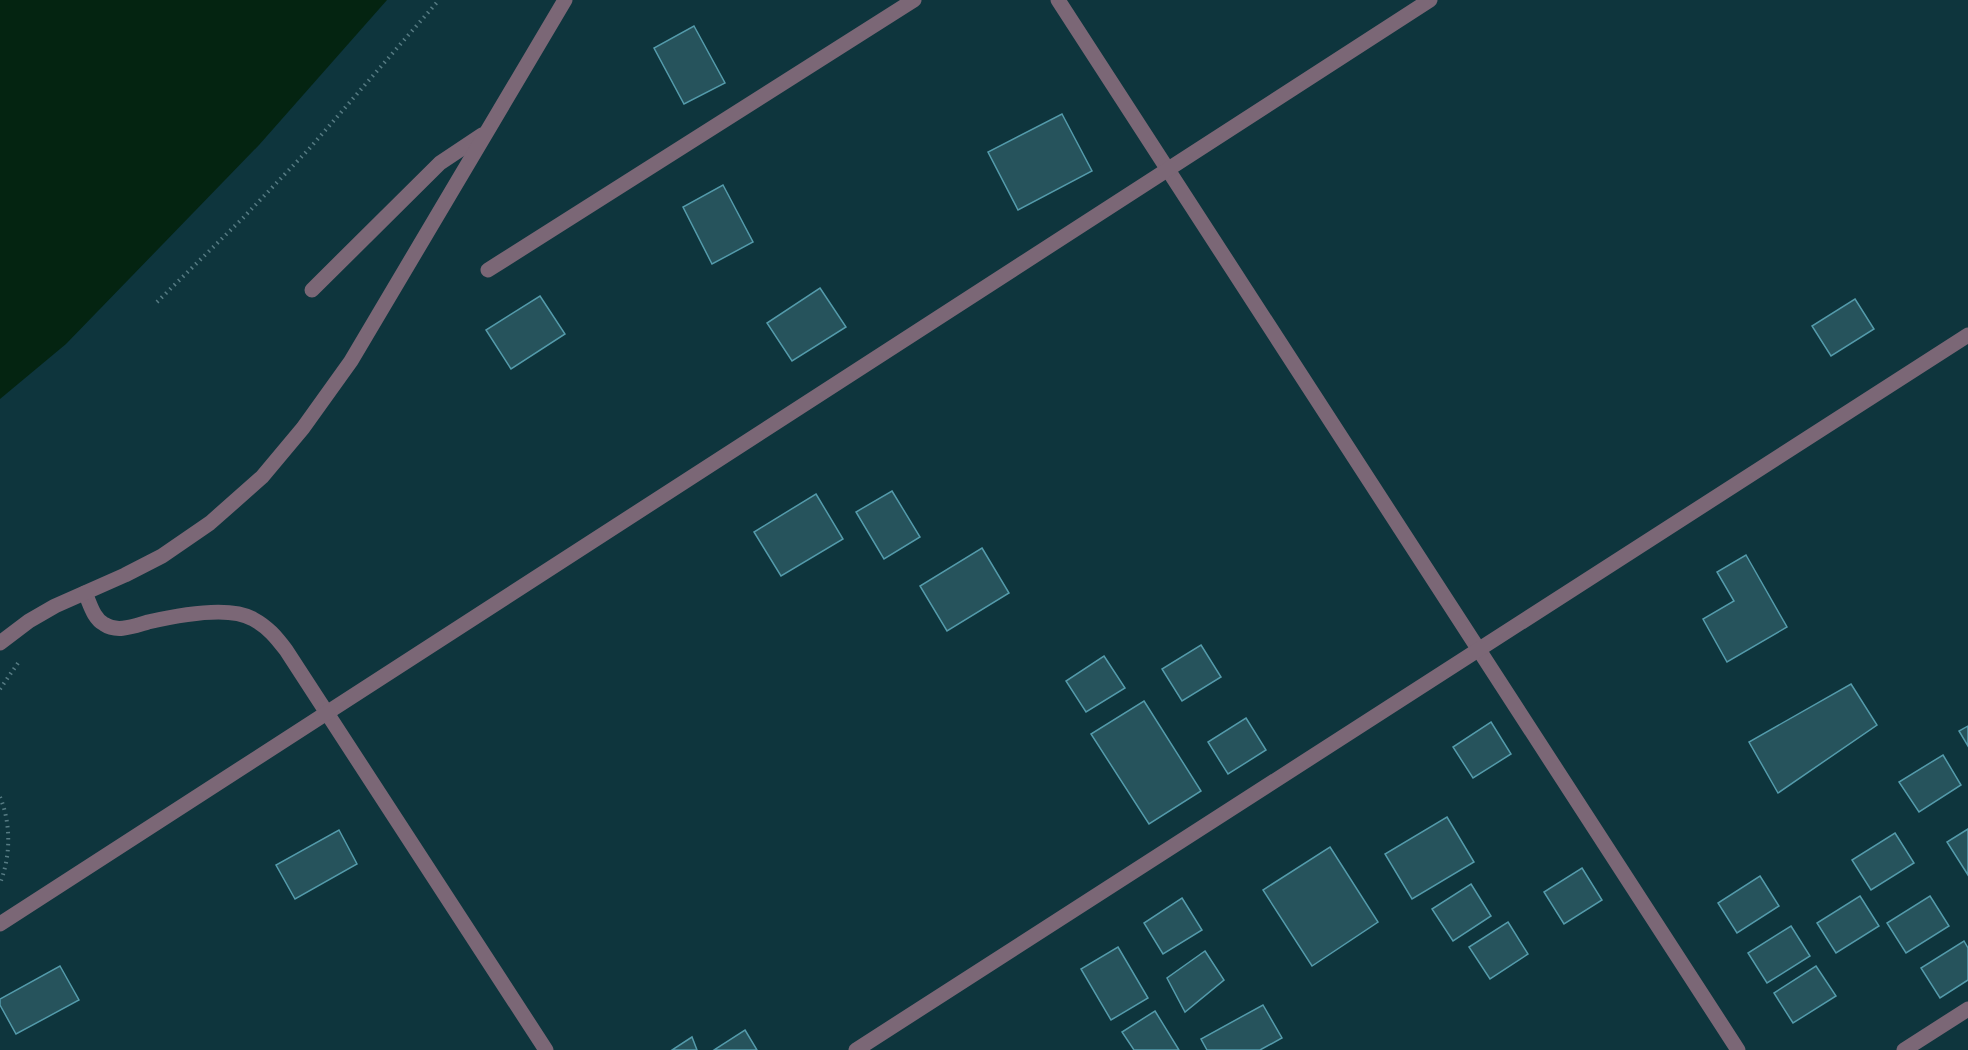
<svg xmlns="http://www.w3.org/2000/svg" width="1968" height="1050" viewBox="0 0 1968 1050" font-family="'Zilla Slab',serif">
<rect width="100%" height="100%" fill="#0e353d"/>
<polygon fill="#042411" points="0,0 387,0 259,145 66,344 0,399"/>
<g fill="#26535c" stroke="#549bab" stroke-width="1.5">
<polygon points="694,26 725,83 684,104 654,48"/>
<polygon points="1062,114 1092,171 1018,210 988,152"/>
<polygon points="723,185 753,242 712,264 683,207"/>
<polygon points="820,288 846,327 792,361 767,323"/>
<polygon points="540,296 565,334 511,369 486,330"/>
<polygon points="1855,299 1874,329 1831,356 1812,326"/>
<polygon points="892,491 920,537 884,559 856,512"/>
<polygon points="816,494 843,539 781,576 754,532"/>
<polygon points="982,548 1009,593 947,631 920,586"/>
<polygon points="1746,555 1787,627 1727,662 1703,619 1734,601 1717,572"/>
<polygon points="1201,645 1221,677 1182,701 1162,669"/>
<polygon points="1104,656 1125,688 1086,712 1066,681"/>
<polygon points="1851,684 1877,725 1778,793 1749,742"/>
<polygon points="1144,701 1201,791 1149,824 1091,734"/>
<polygon points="1246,718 1266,750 1228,774 1208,742"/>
<polygon points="1491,722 1511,754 1473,778 1453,747"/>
<polygon points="1968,726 1968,746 1959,731"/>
<polygon points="1943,755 1961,785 1919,812 1899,782"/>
<polygon points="1447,817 1474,862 1412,899 1385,854"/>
<polygon points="1968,829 1968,875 1947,842"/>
<polygon points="339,830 357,864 295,899 276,865"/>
<polygon points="1895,833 1914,863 1871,890 1852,860"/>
<polygon points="1330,847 1378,922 1312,966 1263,890"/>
<polygon points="1582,868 1602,900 1564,924 1544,892"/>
<polygon points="1760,876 1779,906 1737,933 1718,903"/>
<polygon points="1471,884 1491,916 1453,941 1432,909"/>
<polygon points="1860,896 1879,926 1836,953 1817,923"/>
<polygon points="1930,896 1949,926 1906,953 1887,923"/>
<polygon points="1182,898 1202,930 1163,954 1144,923"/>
<polygon points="1508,922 1528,954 1490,979 1469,947"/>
<polygon points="1791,926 1810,956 1767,983 1748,953"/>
<polygon points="1964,941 1968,948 1968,980 1940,998 1921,968"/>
<polygon points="1118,947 1148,998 1111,1020 1081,969"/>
<polygon points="1205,951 1224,980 1185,1012 1167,978"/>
<polygon points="60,966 79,1000 16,1034 0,1005 0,999"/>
<polygon points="1816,966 1836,996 1793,1023 1774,993"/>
<polygon points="1263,1005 1282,1038 1260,1050 1207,1050 1201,1039"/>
<polygon points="1155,1011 1179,1050 1134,1050 1122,1032"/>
<polygon points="745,1030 757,1050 714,1050"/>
<polygon points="692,1037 697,1050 672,1050"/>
</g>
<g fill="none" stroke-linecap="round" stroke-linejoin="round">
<g stroke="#567b83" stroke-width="4" stroke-dasharray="1.5 4.5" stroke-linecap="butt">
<polyline points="157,302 243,218 309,149 439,0"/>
<polyline points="0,689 18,663"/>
<path d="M0 797C11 823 11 856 0 883"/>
</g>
<g stroke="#7b6776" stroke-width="15">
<polyline points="1058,0 1738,1050"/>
<polyline points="488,270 914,0"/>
<polyline points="312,290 440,163 482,135"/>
<path d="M85 593C90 603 93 618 104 624 117 633 134 626 148 622 174 616 229 605 253 619 268 627 276 637 286 650L546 1050"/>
<polyline points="0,643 29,621 55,606 125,575 162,556 210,523 262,477 303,428 351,361 565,0"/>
<polyline points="0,924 1430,0"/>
<polyline points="856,1050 1968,335"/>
<polyline points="1904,1050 1968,1009"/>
</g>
</g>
</svg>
